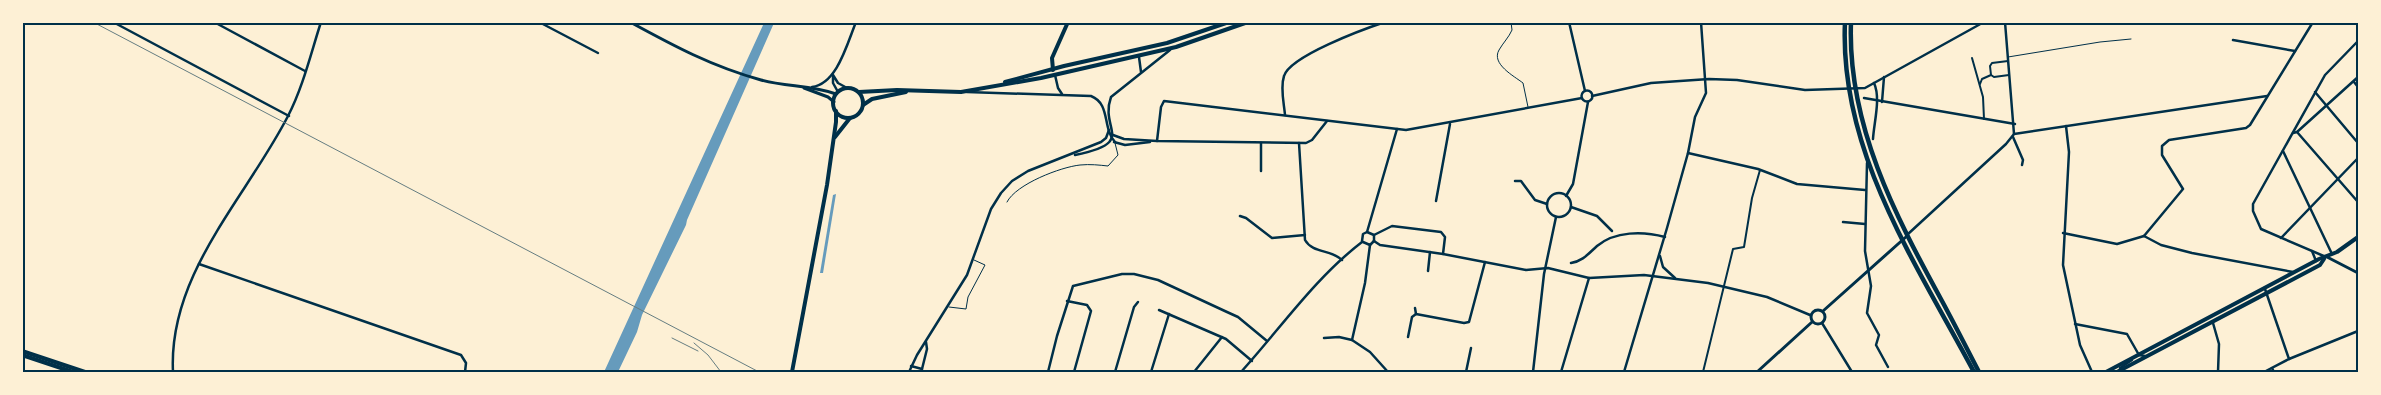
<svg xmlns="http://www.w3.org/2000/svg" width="2381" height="395" viewBox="0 0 2381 395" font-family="Quicksand,sans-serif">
<rect width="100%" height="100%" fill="#fdf0d5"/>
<g fill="#669bbc">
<polygon points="764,23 774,23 687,220 686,225 642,315 637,332 618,372 604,372"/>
<polygon points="836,194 823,273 820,273 833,195"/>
</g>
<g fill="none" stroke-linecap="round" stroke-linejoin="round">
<g stroke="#003049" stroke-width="1">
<path d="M1511 22 1512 30C1509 37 1503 43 1499 50 1491 64 1514 76 1523 83L1528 107"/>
<polyline points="2008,57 2100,42 2131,39"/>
<path d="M1007 202C1016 184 1061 167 1080 165 1090 164 1099 165 1108 166L1118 155 1115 143"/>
<polyline points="949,307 966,309 968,297 985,265 974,260"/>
</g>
<g stroke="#003049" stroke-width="2">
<polyline points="1972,58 1983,97 1984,119"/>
<polyline points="1991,75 1990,66 1992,63 2008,61"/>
<polyline points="1980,84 1982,79 1991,75 1994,77 2009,75"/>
<polyline points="1703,372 1733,249 1744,247 1752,198 1760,170"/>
</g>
<g stroke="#003049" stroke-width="2.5">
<polyline points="113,22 289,116"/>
<polyline points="214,22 305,71"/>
<polyline points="539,22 598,53"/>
<polyline points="744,22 744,23"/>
<polyline points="1569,22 1585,91"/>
<polyline points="2273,23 2273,22"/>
<polyline points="2233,40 2295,51"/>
<polyline points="1139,57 1141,72"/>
<polyline points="1055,75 1058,88 1062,94"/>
<polyline points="2354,82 2358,87"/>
<path d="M812 87C837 84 847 44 856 22"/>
<circle cx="1587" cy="96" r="5.5"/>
<polyline points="838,92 833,83 833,75 838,83 847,88"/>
<path d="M967 92 1091 96C1111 104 1102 128 1115 142"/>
<polyline points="2315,92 2358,143"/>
<polyline points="1592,96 1651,83 1709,79 1737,80 1805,90 1865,88 1984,22"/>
<polyline points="1864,98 2015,124"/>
<polyline points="1882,102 1884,77"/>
<path d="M1285 115C1284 103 1280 88 1284 76 1290 56 1364 29 1385 22"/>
<polyline points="2066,126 2069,152 2063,265 2080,345 2092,372"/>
<polyline points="2297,132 2358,202"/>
<polyline points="2293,133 2297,132 2358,77"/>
<polyline points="2014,134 2267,96"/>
<polyline points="1113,135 1124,139 1157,141 1306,143 1312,140 1327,121"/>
<polyline points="2013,137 2023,160 2022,165"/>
<path d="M1873 139C1874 122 1881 98 1874 83"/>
<polyline points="1157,141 1161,107 1164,101 1406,130 1582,98"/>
<polyline points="1114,142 1125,145 1150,142"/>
<polyline points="1261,143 1261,171"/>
<path d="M1299 143 1305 240C1313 254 1331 249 1342 260"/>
<polyline points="2283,151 2332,254"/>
<polyline points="1688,153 1758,169 1797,184 1865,190"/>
<path d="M1075 155C1138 142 1099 130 1111 97L1170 50"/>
<polyline points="1867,163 1865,251 1871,286 1867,313 1879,335 1876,345 1888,367"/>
<polyline points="1515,181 1521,181 1535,200 1547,204"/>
<circle cx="1559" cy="205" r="12"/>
<polyline points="1566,196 1573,184 1588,102"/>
<polyline points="1436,201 1450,124"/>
<polyline points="1571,207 1597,216 1612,231"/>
<polyline points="1240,216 1246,218 1272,238 1305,235"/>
<polyline points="1843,222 1865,224"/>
<polyline points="1367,232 1397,129"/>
<polyline points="2063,233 2117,244 2144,236"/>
<polyline points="1908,234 2006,144 2014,134 2005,22"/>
<polyline points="1374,235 1392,226 1441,232 1445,237 1443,254"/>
<polyline points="2144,236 2183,189 2162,155 2162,146 2169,140 2246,128 2250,125 2313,22"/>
<polyline points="2144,236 2161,245 2192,253 2293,272"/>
<polyline points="2281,238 2358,158"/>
<polyline points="1362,241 1363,234 1367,232 1374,235 1374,241"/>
<polyline points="1374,241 1380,245 1443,254 1526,270 1548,268 1589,278 1644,275 1708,283 1767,297 1810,315"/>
<polyline points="1363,242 1370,245 1374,241"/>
<polyline points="2312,251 2316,261"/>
<polyline points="1660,256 1663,267 1675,278"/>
<polyline points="2326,257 2261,229 2253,211 2253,204 2325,75 2358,41"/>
<path d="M1571 263C1583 261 1588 254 1597 246 1615 231 1643 231 1665 237"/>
<polyline points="199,264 461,355 466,363 465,372"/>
<polyline points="1428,271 1430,252"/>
<polyline points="2265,289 2289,359"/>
<polyline points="1067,301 1087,305 1091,311 1074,372"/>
<polyline points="1415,308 1416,314"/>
<polyline points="1159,310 1226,339 1252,361"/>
<polyline points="1822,323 1852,372"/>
<polyline points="2213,323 2219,344 2218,372"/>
<polyline points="2075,324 2127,334 2139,355 2145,356"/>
<polyline points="1408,337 1412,317 1416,314 1464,323 1469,322 1485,262"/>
<polyline points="1324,338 1339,337 1352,340 1365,283 1370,245"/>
<polyline points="1352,340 1370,352 1388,372"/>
<polyline points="911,366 922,369 921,372"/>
<polyline points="2272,368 2274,372"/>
<polyline points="922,369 927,349 926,342"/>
<path d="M173 372C168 274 246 198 288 116 303 87 311 53 321 22"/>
<polyline points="909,372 917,355 967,275 991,209 1001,193 1012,181 1028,171 1101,142 1106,138 1109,130"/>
<polyline points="1048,372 1057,336 1073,286 1122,274 1134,274 1158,280 1227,312 1238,317 1267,341"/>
<polyline points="1115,372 1134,307 1138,302"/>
<polyline points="1151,372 1169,314"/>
<polyline points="1194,372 1222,337"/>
<path d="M1241 372C1280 329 1315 278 1362 242"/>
<polyline points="1466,372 1471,348"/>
<polyline points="1533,372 1544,274 1556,217"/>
<polyline points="1561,372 1589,278"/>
<polyline points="1624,372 1667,228 1688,153 1695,117 1706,93 1701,22"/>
<polyline points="2121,372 2120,368 2132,360"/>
<polyline points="2264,372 2289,359 2358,331"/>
</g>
<g stroke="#003049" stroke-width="3">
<path d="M630 22C674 46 711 66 761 80 786 87 812 85 836 94"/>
<polyline points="804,88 828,97 834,102"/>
<polyline points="2327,257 2358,273"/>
<circle cx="1818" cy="317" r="7"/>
<polyline points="1823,311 1907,236"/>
<polyline points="1757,372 1812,322"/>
</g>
<g stroke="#003049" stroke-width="4">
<polyline points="1053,70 1052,58 1068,22"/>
<polyline points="1005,82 1064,66 1167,43 1229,22"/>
<circle cx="848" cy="103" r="15"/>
<polyline points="859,92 897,90 961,92 1041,78 1176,47 1248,22"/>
<polyline points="863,105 872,99 906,92"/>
<polyline points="835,137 850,118"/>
<polyline points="22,351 85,372"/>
<polyline points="22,355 73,372"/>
<polyline points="792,372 827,185 836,122 836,111"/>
<polyline points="2106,372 2319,259 2337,252 2358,237"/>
<polyline points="2117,372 2320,265 2324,259"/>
</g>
<g stroke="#003049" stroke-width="4.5">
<path d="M1845 22C1839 151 1916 263 1974 372"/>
<path d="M1851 22C1847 124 1895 215 1942 301 1955 325 1967 349 1979 372"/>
</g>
<g stroke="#657d81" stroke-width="1">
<polyline points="93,22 759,372"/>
<polyline points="672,338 698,351"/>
<polyline points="694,343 708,355 721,372"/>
</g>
</g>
<rect width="2381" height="395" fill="none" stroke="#fdf0d5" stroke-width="48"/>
<rect x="24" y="24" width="2333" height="347" fill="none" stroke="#003049" stroke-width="2"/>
</svg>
